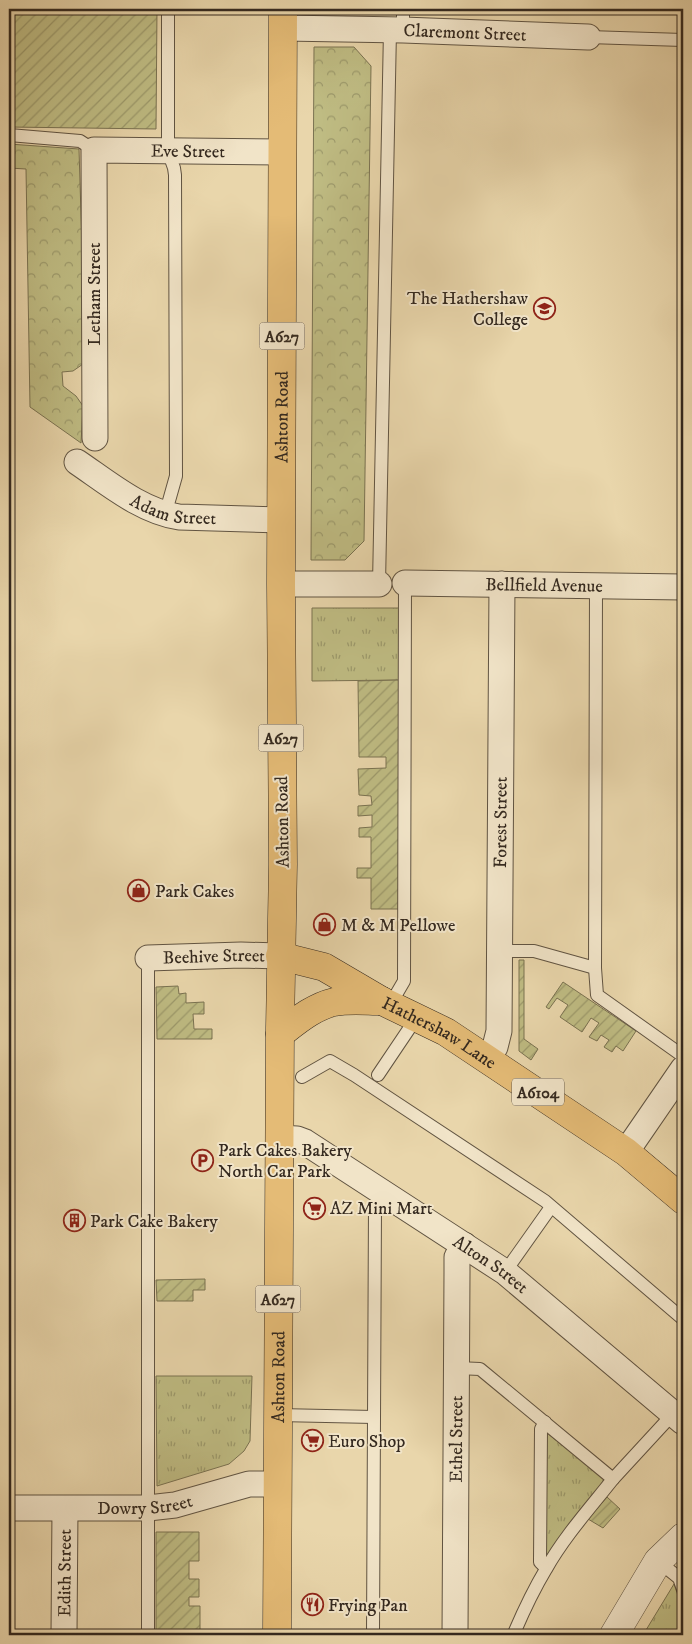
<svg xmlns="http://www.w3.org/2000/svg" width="692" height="1644" viewBox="0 0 692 1644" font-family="'IM FELL DW Pica',serif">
<defs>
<pattern id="grass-tufts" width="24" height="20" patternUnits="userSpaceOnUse" patternTransform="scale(1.25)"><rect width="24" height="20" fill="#bfbc83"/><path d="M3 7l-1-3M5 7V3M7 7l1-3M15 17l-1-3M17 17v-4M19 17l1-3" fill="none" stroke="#9c996b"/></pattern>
<pattern id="forest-crowns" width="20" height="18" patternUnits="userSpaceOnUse" patternTransform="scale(1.25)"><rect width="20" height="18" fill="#bfbc83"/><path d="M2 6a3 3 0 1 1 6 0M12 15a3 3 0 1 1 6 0" fill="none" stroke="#9c996b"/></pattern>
<pattern id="garden-furrows" width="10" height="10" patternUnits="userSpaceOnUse" patternTransform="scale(1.25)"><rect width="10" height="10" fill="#bfbc83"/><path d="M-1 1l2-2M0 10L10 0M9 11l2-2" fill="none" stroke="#9c996b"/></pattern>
</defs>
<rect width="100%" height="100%" fill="#e9d6ab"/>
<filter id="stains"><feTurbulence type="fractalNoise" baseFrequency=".004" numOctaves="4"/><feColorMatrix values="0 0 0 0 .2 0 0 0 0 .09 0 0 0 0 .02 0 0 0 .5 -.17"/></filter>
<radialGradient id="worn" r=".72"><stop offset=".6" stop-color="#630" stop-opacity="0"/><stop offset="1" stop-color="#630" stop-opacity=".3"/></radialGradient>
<g fill="url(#grass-tufts)" stroke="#7a7251">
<polygon points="312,608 400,608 400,680 312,681"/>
<polygon points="156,1376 252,1376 250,1441 244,1451 229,1464 157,1486"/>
<polygon points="547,1433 606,1480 547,1558 545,1553"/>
<polygon points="674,1584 683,1610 683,1635 643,1635"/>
</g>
<g fill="url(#forest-crowns)" stroke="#7a7251">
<polygon points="314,47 354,47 371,66 364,541 345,560 311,560"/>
<polygon points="9,144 79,149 85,347 83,364 73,371 62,372 63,386 76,396 83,406 81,443 30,407 26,169 9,168"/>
</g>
<g fill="url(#garden-furrows)" stroke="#7a7251">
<polygon points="9,9 157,9 156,129 9,127"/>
<polygon points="400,680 401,909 371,909 371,878 357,878 357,868 371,868 371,837 359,837 359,828 372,827 372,815 358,816 358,806 372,805 371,796 359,795 358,769 386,768 386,757 359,757 358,681"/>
<polygon points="519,960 524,960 524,1039 538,1049 531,1060 519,1051"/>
<polygon points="563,982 636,1031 623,1051 616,1046 612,1052 604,1047 609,1040 601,1035 597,1041 589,1037 599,1023 591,1018 582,1032 560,1017 568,1005 557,998 549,1009 546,1007"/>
<polygon points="178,986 179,994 186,993 186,1003 204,1002 204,1014 193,1014 194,1029 212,1029 212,1039 157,1039 156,987"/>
<polygon points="205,1279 205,1290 193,1290 193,1301 157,1301 156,1280"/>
<polygon points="607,1497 620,1509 603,1528 588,1519"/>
<polygon points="156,1532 199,1532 199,1561 189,1561 189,1579 199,1579 199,1597 189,1597 189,1606 200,1606 200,1635 156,1635"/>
</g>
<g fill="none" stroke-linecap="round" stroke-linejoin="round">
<defs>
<g id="service">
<polyline points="403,9 403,30"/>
<polyline points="588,37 683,40"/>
<polyline points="9,135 80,141 94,150"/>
<polyline points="165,515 176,476 175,175 174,168 168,151 168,9"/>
<polyline points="379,584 390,30"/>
<polyline points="596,587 595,968 597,995 683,1056"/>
<polyline points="499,951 534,951 595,968"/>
<polyline points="148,958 148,1635"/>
<polyline points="390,1005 404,981 405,583"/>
<polyline points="378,1075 417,1017"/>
<polyline points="302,1077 330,1061 354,1075 545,1201 683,1319"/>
<polyline points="505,1272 551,1207"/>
<polyline points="457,1368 480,1369 613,1479 683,1403"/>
<polyline points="278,1415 374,1417"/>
<polyline points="545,1422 541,1429 540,1562 546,1568"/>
<polyline points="658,1561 679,1578 683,1589"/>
<polyline points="373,1635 375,1205 382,1192"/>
<path d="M515 1635V1631C524 1610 534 1589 546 1569 564 1537 590 1508 613 1479"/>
</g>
<g id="minor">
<path id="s1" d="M283 28 403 30 588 37"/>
<path id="s2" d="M95 438 94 150 283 152"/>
<path id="s3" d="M77 462C108 483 141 511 179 517L281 520"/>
<path id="s4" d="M405 583 683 587"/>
<polyline points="281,584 379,584"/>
<path id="s5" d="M148 958 241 955 280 956"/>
<path id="s6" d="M488 1059 495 1047 499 1031 502 584"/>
<path id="s7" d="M279 1138 297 1139 305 1142 505 1272 683 1422"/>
<polyline points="626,1152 683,1069"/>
<path id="s8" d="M9 1508H148L175 1505 249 1484H278"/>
<path id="s9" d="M64 1635 65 1509"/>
<path id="s10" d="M455 1635 457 1272V1257L464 1245"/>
</g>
<polyline id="tertiary" points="614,1635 658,1561 683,1537"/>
<g id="primary">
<path id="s11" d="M280 956 324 967 382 1001 446 1032 626 1152 683 1200"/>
<path d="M280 1034C297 1021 313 1007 334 1002 349 999 367 1001 382 1001"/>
</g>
<g id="trunk">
<path id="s12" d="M277 1635 280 1028 283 864 281 584 283 9"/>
</g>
</defs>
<use href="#service" stroke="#615442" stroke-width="14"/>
<use href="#minor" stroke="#615442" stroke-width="27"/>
<use href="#tertiary" stroke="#615442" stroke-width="29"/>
<use href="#primary" stroke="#34291f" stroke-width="29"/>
<use href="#trunk" stroke="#34291f" stroke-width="29"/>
<use href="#service" stroke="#f1e4c8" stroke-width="12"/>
<use href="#minor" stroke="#f1e4c8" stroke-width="25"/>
<use href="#tertiary" stroke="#f1e4c8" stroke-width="28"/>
<use href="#primary" stroke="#e4bb76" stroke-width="28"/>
<use href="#trunk" stroke="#e4bb76" stroke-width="28"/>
</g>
<defs>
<symbol id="school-ring" viewBox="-11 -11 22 22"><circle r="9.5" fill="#f1e4c8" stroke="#8f2418" stroke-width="1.5"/><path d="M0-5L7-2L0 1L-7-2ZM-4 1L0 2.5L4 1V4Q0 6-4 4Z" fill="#8f2418"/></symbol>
<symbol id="shop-ring" viewBox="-11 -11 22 22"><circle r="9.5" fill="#f1e4c8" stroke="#8f2418" stroke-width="1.5"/><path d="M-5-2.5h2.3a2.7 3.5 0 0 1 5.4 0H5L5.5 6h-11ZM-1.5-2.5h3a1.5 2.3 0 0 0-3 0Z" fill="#8f2418"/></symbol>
<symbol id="parking-ring" viewBox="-11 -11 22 22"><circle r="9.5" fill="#f1e4c8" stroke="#8f2418" stroke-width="1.5"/><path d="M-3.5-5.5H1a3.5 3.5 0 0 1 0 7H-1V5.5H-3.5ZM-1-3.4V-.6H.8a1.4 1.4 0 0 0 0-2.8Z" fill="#8f2418"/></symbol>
<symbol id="supermarket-ring" viewBox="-11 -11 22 22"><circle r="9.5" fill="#f1e4c8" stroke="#8f2418" stroke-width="1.5"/><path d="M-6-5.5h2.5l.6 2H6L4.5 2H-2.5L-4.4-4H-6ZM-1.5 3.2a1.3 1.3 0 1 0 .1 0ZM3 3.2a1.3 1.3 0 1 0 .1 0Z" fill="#8f2418"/></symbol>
<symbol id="building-ring" viewBox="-11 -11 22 22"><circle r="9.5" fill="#f1e4c8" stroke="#8f2418" stroke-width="1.5"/><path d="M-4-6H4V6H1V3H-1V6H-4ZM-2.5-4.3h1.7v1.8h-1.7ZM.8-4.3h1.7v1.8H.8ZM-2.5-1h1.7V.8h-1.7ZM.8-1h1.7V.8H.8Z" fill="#8f2418"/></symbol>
<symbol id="restaurant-ring" viewBox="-11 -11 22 22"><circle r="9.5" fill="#f1e4c8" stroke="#8f2418" stroke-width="1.5"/><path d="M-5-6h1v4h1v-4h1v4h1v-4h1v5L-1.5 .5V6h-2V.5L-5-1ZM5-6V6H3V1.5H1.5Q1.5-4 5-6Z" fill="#8f2418"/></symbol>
</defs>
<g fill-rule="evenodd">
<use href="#school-ring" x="532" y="296" width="25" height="25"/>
<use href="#shop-ring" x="126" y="878" width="25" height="25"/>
<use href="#shop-ring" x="312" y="912" width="25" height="25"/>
<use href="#parking-ring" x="190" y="1148" width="25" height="25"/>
<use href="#supermarket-ring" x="302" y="1196" width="25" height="25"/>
<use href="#building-ring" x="62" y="1208" width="25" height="25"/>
<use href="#supermarket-ring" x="300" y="1428" width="25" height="25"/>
<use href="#restaurant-ring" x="300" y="1592" width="25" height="25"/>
</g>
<g text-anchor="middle" stroke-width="4" stroke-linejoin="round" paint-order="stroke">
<g fill="#f1e4c8" stroke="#6d6152" stroke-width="1">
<rect x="259.5" y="322.5" width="45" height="27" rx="4"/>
<rect x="258.5" y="724.5" width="45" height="27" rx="4"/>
<rect x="512" y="1078.5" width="52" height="27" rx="4"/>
<rect x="255.5" y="1285.5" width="45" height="27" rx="4"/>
</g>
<g font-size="16" font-weight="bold" fill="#34291f">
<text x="282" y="342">A627</text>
<text x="281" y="744">A627</text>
<text x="538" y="1098">A6104</text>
<text x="278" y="1305">A627</text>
</g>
<g font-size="18" fill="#34291f" stroke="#f1e4c8">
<text dy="6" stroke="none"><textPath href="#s1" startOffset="182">Claremont Street</textPath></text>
<text dy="6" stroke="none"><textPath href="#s2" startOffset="382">Eve Street</textPath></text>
<text transform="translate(94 294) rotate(-90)" y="6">Letham Street</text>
<text dy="6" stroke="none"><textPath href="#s12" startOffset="1218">Ashton Road</textPath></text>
<text dy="6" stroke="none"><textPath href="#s3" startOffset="110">Adam Street</textPath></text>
<text dy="6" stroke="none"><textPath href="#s4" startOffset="139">Bellfield Avenue</textPath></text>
<text transform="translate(282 822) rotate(-91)" y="6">Ashton Road</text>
<text dy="6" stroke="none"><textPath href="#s6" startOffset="239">Forest Street</textPath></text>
<text dy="6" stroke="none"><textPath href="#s5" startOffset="66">Beehive Street</textPath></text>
<text dy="6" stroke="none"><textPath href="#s11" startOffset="178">Hathershaw Lane</textPath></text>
<text dy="6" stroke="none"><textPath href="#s7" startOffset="249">Alton Street</textPath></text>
<text dy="6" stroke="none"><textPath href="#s12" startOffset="258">Ashton Road</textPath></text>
<text dy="6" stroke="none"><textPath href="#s10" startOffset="196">Ethel Street</textPath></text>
<text dy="6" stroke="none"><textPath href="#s8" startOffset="136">Dowry Street</textPath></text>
<text dy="6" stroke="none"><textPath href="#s9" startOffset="62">Edith Street</textPath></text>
</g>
<g font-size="18" fill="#34291f" stroke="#f1e4c8" text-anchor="start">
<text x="528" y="304" text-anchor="end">The Hathershaw<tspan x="528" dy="21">College</tspan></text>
<text x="155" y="897">Park Cakes</text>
<text x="341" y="931">M &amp; M Pellowe</text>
<text x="218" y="1156">Park Cakes Bakery<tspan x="218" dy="21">North Car Park</tspan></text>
<text x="330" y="1214">AZ Mini Mart</text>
<text x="90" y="1227">Park Cake Bakery</text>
<text x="328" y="1447">Euro Shop</text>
<text x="328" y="1611">Frying Pan</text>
</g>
</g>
<rect width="692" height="1644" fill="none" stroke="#e9d6ab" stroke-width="30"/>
<rect x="10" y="10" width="672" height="1624" fill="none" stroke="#34291f" stroke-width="2.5"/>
<rect x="15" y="15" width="662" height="1614" fill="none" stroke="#34291f"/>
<rect width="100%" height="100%" filter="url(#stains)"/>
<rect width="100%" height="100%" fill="url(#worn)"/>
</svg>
